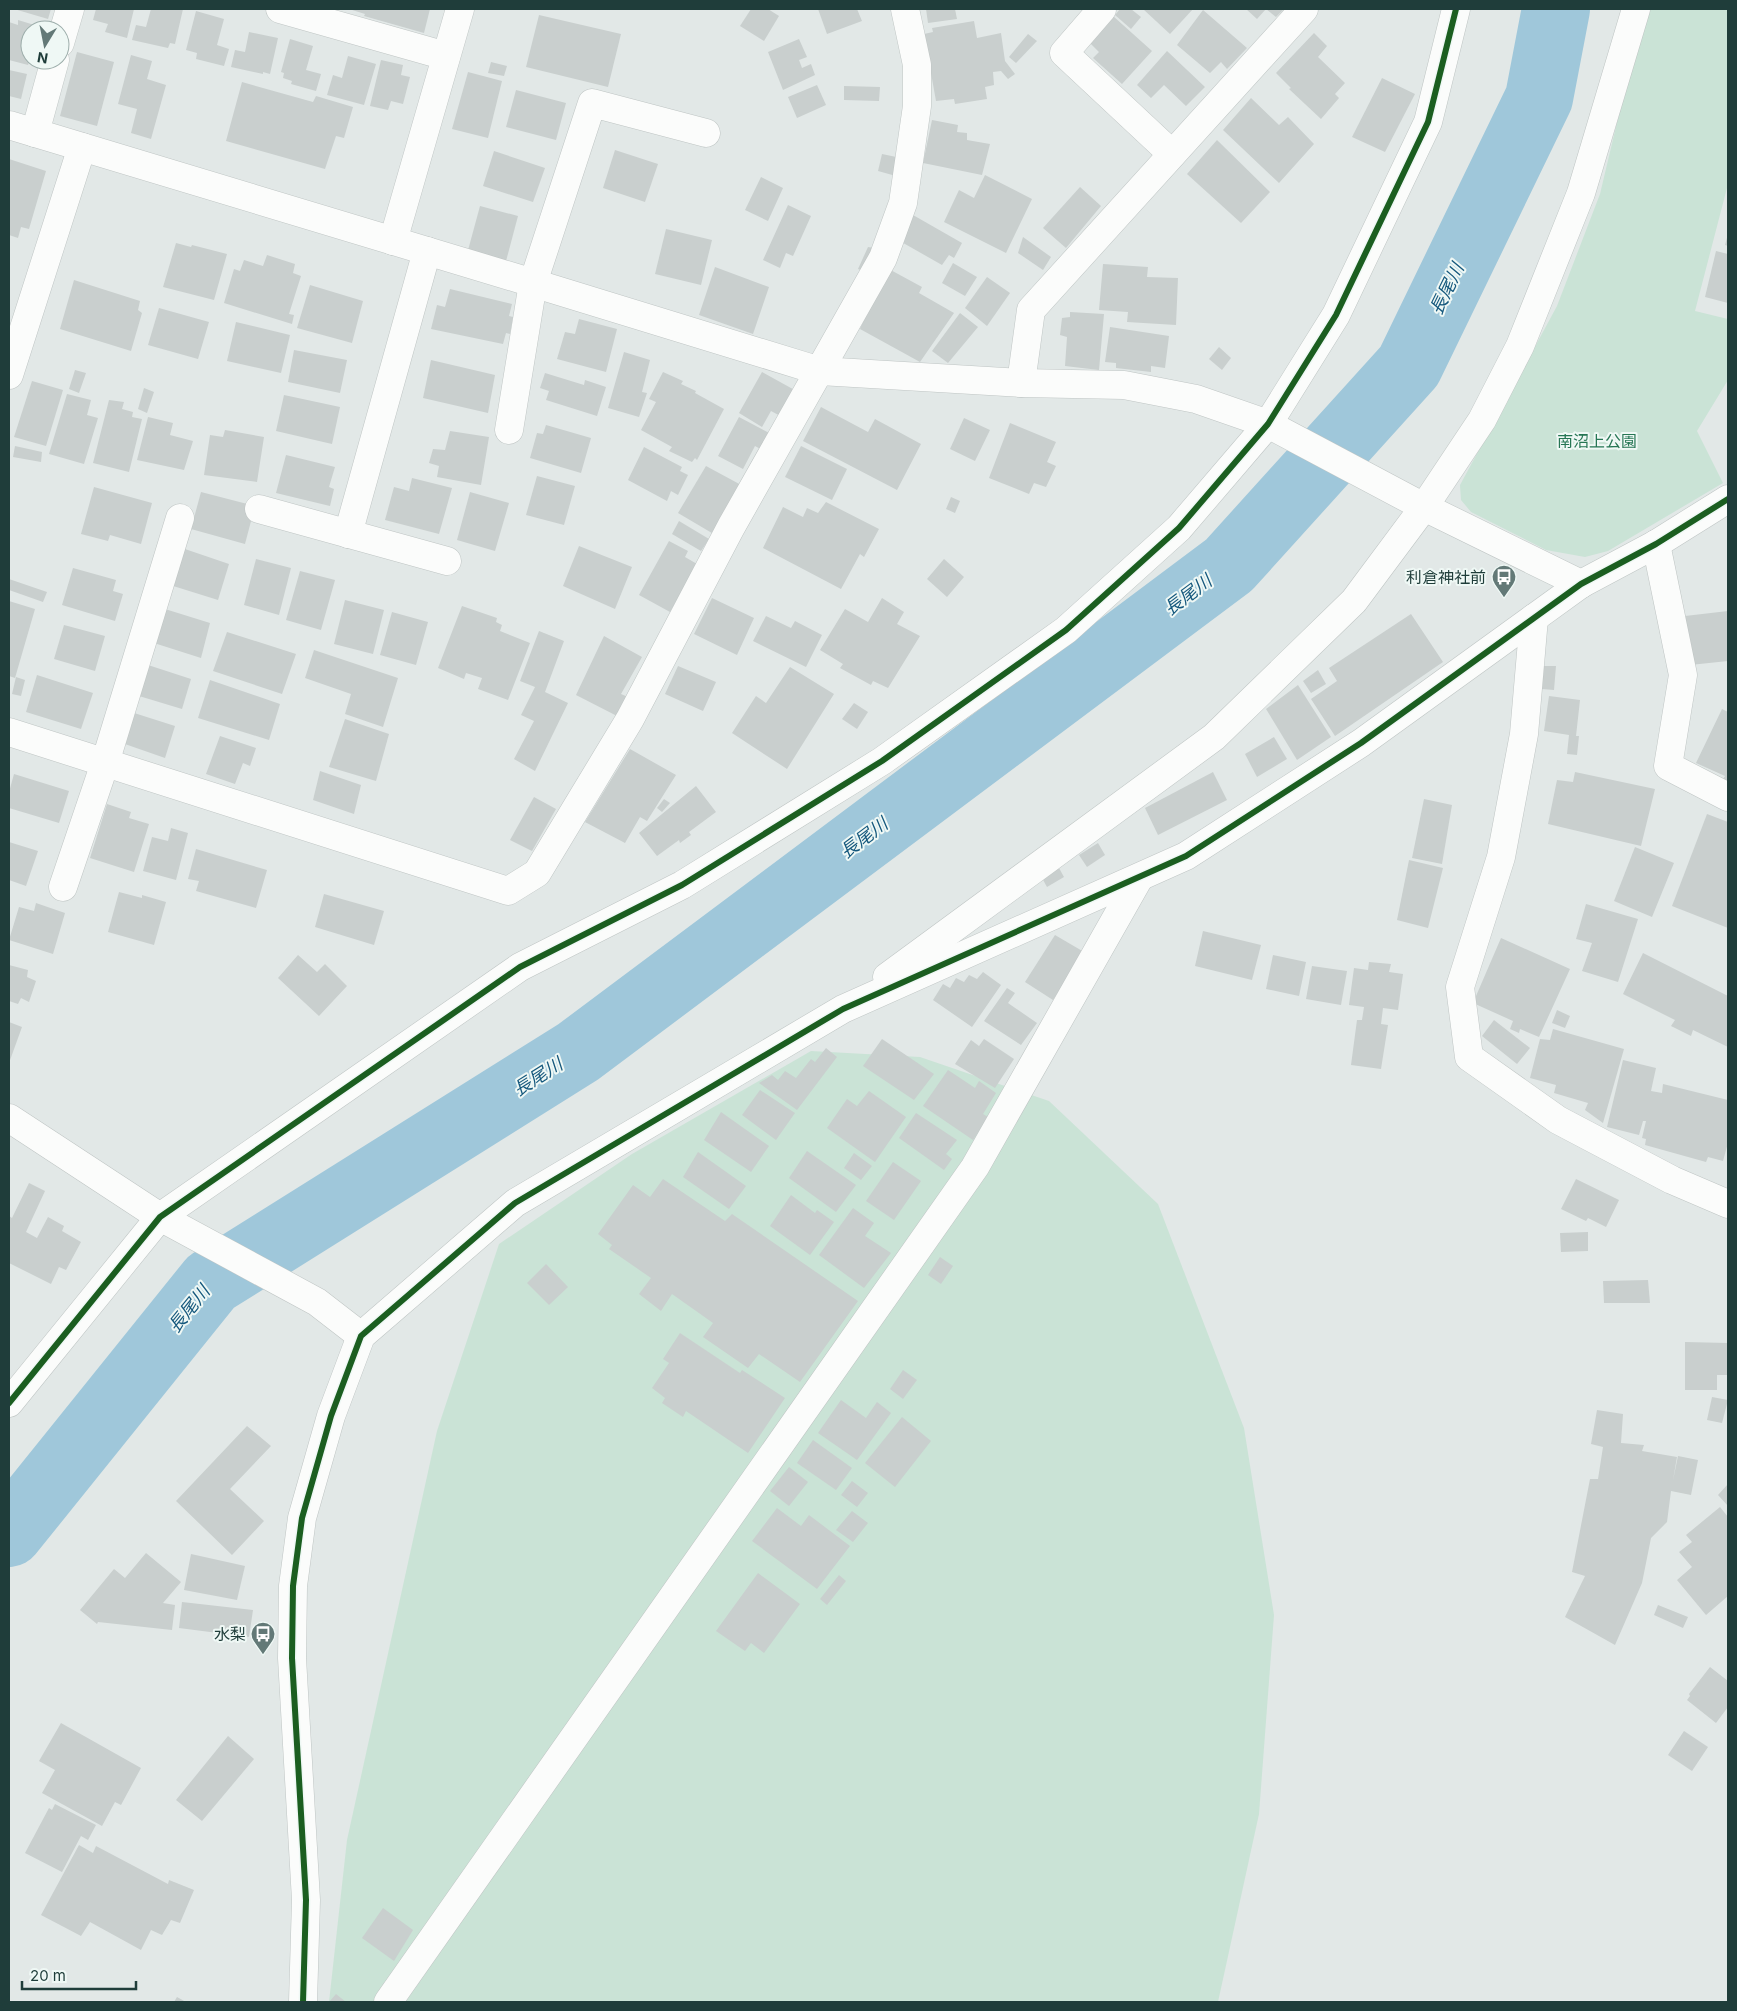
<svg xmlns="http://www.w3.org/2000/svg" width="1737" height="2011" viewBox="0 0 1737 2011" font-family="Inter,'Noto Sans JP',sans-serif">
<rect width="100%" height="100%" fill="#e2e8e7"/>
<g fill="#cae3d6">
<polygon points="1644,9 1728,9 1728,184 1695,311 1728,319 1728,380 1697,431 1723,483 1608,551 1585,557 1546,550 1471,512 1461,500 1460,485 1557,306 1600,194"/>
<polygon points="811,1051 920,1057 1049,1101 1158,1204 1244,1428 1274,1615 1259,1814 1218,2002 329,2002 347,1840 437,1431 499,1244 632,1154"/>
</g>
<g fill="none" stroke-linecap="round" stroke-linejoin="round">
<polyline stroke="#9fc7da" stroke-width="68" points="9,1533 211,1282 578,1052 1229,565 1409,366 1539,98 1556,9"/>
</g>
<g fill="#c9cfce">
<polygon points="14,9 51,9 48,19"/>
<polygon points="96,9 134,9 127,38 105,32 108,24 93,20"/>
<polygon points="151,9 183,9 175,44 170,43 168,48 132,40 136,25 146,27"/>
<polygon points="349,9 430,9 424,33 364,16 365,14"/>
<polygon points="751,9 768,9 779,16 764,41 740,26"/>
<polygon points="818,9 857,9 862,21 827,34"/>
<polygon points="926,9 955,9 957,19 928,23"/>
<polygon points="1120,9 1131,9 1141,17 1131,29 1115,15"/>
<polygon points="1143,9 1193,9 1170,34"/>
<polygon points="1246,9 1284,9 1276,17 1266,9 1257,19"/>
<polygon points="1203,10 1247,48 1227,69 1221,62 1210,73 1177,45"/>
<polygon points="196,11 224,19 217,45 229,49 224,66 196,59 197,53 186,50"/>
<polygon points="539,15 621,34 608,87 526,67"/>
<polygon points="1113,16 1152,51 1122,84 1093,58 1099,52 1090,43"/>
<polygon points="18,20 41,27 40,30 30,30 30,59 28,65 9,60 9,22 18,25"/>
<polygon points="974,21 977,38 1001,33 1005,61 1015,74 1008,79 1001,71 993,72 994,85 985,87 987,99 955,104 954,99 936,101 924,34 933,32 932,28"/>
<polygon points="249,32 278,38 270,74 263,72 263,74 231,67 235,50 245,52"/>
<polygon points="1314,33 1327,46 1318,57 1345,83 1335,94 1339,98 1321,119 1289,89 1291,88 1276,73"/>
<polygon points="1028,34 1037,41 1016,63 1009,57"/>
<polygon points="290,39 313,46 306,70 321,74 316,91 291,84 292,81 283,78 284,73 281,72"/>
<polygon points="799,39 807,57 799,60 802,68 811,64 815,75 783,90 768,52"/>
<polygon points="1167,51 1205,87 1186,106 1164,85 1151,98 1137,85"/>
<polygon points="77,52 114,62 97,126 60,116"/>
<polygon points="131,55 152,61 147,79 166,85 151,139 131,133 137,109 118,104"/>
<polygon points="348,56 376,64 364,105 327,95 333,75 342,78"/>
<polygon points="381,60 403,65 401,75 410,77 403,104 391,101 388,110 370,106"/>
<polygon points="491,62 507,66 504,76 488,73"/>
<polygon points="9,70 27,74 21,99 9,96"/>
<polygon points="468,72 502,81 488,138 452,129"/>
<polygon points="1382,78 1415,94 1385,152 1352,137"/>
<polygon points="242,82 313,102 316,96 353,107 344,138 336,136 325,169 226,141"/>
<polygon points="817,85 826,105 797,118 788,97"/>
<polygon points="844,86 880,87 879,101 844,100"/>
<polygon points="516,90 566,103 556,140 506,127"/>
<polygon points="1251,98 1279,125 1288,117 1314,144 1279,183 1223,130"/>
<polygon points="932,120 958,125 957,132 967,133 967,140 990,144 982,175 923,163"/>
<polygon points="1217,140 1270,192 1241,223 1187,174"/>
<polygon points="615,150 658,164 645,202 603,188"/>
<polygon points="494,151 545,168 533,202 483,186"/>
<polygon points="882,154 901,158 896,176 878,171"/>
<polygon points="9,159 46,171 29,229 21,227 18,238 9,235"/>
<polygon points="985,175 1032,199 1006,253 944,222 959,190 974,198"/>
<polygon points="761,177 783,188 768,221 745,210"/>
<polygon points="1080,187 1101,206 1066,248 1043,228"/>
<polygon points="788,205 811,216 793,256 786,253 780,268 763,260"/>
<polygon points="480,206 518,216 505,265 467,254"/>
<polygon points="913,215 962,243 954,258 949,255 942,265 898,240"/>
<polygon points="666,229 712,240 701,285 655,274"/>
<polygon points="1728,234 1728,246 1725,245"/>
<polygon points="1023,237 1051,257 1043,270 1018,253"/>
<polygon points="176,243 191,247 192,245 227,254 214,300 163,287"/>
<polygon points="868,247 874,248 863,271 858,269"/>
<polygon points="1716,251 1728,254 1728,303 1705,297"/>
<polygon points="267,255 295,264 293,273 301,276 289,314 294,315 292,324 224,303 234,269 240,271 244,260 263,266"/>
<polygon points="953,263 977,277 965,296 942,283"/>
<polygon points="1103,264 1148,267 1147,277 1178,278 1176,325 1127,322 1128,312 1099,310"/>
<polygon points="715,267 769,287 753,334 699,315"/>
<polygon points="887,268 922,287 919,293 954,313 920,362 860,329"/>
<polygon points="987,277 1010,293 987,326 965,308"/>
<polygon points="74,280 140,301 138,310 142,313 131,351 60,329"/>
<polygon points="310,285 363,301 352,343 297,328"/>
<polygon points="450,289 512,304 509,316 513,317 510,334 506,333 503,344 431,329 437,305 445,307"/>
<polygon points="159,308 209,322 198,359 148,345"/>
<polygon points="1070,312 1104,314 1099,370 1065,366 1067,337 1060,335 1062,318 1070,317"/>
<polygon points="960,313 978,327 948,363 932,351"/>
<polygon points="579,319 617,329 606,372 557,359 565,332 575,334"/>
<polygon points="236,322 290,335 281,373 227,361"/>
<polygon points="1110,327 1169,336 1165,368 1151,366 1151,372 1116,368 1116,363 1105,362"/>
<polygon points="1219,347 1231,358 1222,370 1209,359"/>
<polygon points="294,350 347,360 340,393 288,382"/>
<polygon points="624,352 650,360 642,392 647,393 639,417 608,408"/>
<polygon points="431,360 495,375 488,413 423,398"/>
<polygon points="75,370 86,373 79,393 69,389"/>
<polygon points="663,372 683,381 681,384 696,391 695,393 724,409 697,460 695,458 692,462 669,451 672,447 641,430 656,402 649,399"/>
<polygon points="762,372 800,393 786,419 771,411 762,427 739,413"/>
<polygon points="545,373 584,385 585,380 606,387 597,416 546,400 549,391 540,388"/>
<polygon points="32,381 63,390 46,446 14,437"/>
<polygon points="144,388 154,392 147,413 138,409"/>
<polygon points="67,394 91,400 87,415 98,418 84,464 49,454"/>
<polygon points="284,395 340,407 332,444 276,431"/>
<polygon points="109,400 124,402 122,409 133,412 132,417 142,419 129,472 93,463"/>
<polygon points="821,407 868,432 875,419 921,444 897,490 803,441"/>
<polygon points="148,417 173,423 170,435 193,441 184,470 137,460"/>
<polygon points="739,417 775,436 766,452 755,446 743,469 718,456"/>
<polygon points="964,418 990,430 975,461 950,449"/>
<polygon points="1010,423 1056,442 1047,462 1056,466 1046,487 1034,483 1029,494 989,478"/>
<polygon points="546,425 591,438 581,473 530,458 537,433 543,434"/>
<polygon points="225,430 264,437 257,482 204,475 210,435 223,437"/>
<polygon points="450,431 489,437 481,485 437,477 439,466 429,463 433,449 445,450"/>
<polygon points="15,446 42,452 41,462 13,457"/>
<polygon points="801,446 847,469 832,500 785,477"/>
<polygon points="644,447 682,467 680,471 688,475 678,495 671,491 667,501 628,480"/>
<polygon points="286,455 335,467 329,487 334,489 330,506 276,493"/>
<polygon points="706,466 743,486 717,536 678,513"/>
<polygon points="537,476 575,486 564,525 526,515"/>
<polygon points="412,478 452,488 439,534 385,520 394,487 409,491"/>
<polygon points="94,487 152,503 141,544 110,535 108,541 81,534"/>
<polygon points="201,492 255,506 245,544 191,529"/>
<polygon points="470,492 509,503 495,551 457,540"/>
<polygon points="951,497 960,501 955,513 946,509"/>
<polygon points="826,502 879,529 864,557 860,554 841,589 763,548 783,507 803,517 807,508 818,513"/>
<polygon points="679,521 709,539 701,551 672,534"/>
<polygon points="669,541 688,551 685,557 697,564 670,612 639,595"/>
<polygon points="579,546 632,567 615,609 563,586"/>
<polygon points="182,548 229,564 218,600 170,585"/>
<polygon points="256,559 291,568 279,615 244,605"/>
<polygon points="944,559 964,577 947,597 927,579"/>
<polygon points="73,568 116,580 113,591 123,594 115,621 62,605"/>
<polygon points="300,571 335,580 321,630 286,620"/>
<polygon points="9,579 47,592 43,602 9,590"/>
<polygon points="712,598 754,618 737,655 694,634"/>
<polygon points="882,598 904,612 897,624 920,636 888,688 873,681 871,685 840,668 843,664 820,650 845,609 868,622"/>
<polygon points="345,600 384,610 373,654 334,644"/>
<polygon points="9,601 35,609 15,678 9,676"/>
<polygon points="462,606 497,618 496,622 502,625 500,631 530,643 508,700 478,689 482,678 466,673 464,679 438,668"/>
<polygon points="165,609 210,623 201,658 154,643"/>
<polygon points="1728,611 1728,661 1690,665 1685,616"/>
<polygon points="392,612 428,622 416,665 380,655"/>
<polygon points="1411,614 1443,662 1335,736 1311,699 1337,681 1329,668"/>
<polygon points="766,616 791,628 795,621 822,635 806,667 753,641"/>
<polygon points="64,625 105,636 95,671 54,659"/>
<polygon points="539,631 564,641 545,692 568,703 535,771 514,759 534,721 521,715 535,687 520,681"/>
<polygon points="227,632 296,654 282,694 213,671"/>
<polygon points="604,636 642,657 621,694 628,697 617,716 576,695"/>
<polygon points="314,650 398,678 383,727 345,714 351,694 305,678"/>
<polygon points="148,665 191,679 182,709 139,696"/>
<polygon points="678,666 716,682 703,711 665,694"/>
<polygon points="1544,666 1556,666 1554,690 1542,689"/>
<polygon points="790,667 834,694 787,769 732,733 756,696 766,703"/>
<polygon points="1318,670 1326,684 1311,693 1303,681"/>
<polygon points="37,675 93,693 81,729 26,712"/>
<polygon points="16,677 25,680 21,696 12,694"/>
<polygon points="210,680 280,704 269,740 198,718"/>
<polygon points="1298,685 1331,737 1297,760 1266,709"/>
<polygon points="1549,696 1580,700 1576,736 1579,736 1577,755 1567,754 1569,735 1544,731"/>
<polygon points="854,703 868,712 857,729 842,719"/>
<polygon points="1722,709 1728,712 1728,784 1722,781 1725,776 1696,763"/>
<polygon points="131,712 175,726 165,758 122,743"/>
<polygon points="345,719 389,734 376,781 329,767"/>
<polygon points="220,736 256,748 250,766 243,763 235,784 206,774"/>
<polygon points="1274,737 1287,759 1257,777 1245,754"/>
<polygon points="630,749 676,775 647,821 640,817 625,843 585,822"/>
<polygon points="320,771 361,785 354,814 313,800"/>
<polygon points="1213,772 1227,800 1158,835 1145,808"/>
<polygon points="1575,772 1655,789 1641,846 1548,824 1557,780 1573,782"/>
<polygon points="14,774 69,791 59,823 9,808 9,792"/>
<polygon points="696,786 716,812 689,832 691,835 680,843 679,840 657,856 639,833"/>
<polygon points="534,797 556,809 532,851 510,840"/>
<polygon points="664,799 670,803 662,812 657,808"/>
<polygon points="1424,799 1452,805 1442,864 1412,858"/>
<polygon points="107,804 131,812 129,818 149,824 134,872 90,858"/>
<polygon points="1707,814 1728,822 1728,928 1672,906"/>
<polygon points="171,828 188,833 176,880 143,871 152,837 168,841"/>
<polygon points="9,842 38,851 26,886 9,880"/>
<polygon points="1098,843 1105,855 1087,867 1079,855"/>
<polygon points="1635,847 1674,863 1652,917 1614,901"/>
<polygon points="196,849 267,870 256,908 196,891 199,881 188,879"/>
<polygon points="1409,860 1443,868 1428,928 1397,920"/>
<polygon points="1059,868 1064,877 1047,887 1042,878"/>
<polygon points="119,892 142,898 142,895 166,902 154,945 108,932"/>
<polygon points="324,894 384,911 374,945 315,927"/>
<polygon points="36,903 65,913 53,954 9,940 19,907 34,911"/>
<polygon points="1586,904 1638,919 1618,982 1582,971 1592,943 1576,939"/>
<polygon points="1203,931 1261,945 1252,980 1195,966"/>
<polygon points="1055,935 1084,952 1053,1000 1025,982"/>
<polygon points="1501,938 1570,969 1539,1037 1520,1029 1519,1033 1510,1029 1513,1021 1473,1003"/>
<polygon points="1643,953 1728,996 1728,1047 1693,1030 1691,1036 1671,1026 1675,1020 1623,994"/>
<polygon points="298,955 317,972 325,964 347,986 319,1016 278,978"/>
<polygon points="1273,955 1306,962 1299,996 1266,989"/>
<polygon points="1369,962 1391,964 1389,972 1403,974 1398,1010 1383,1008 1381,1024 1388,1025 1381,1069 1351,1065 1357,1020 1362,1020 1364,1007 1349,1005 1354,968 1368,970"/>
<polygon points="9,965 28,970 27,977 36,981 29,1002 21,998 18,1004 9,1001"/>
<polygon points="1312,966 1347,971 1341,1005 1306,999"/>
<polygon points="983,972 1001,985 972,1027 933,1000 943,984 950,988 956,978 964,982 969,975 977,979"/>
<polygon points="1007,988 1015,993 1008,1003 1037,1023 1021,1045 984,1021"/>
<polygon points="1557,1010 1570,1016 1565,1028 1552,1023"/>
<polygon points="1494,1020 1530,1048 1517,1064 1482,1036"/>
<polygon points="9,1022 22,1027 9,1063"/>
<polygon points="1553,1029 1624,1049 1603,1123 1585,1110 1588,1103 1554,1093 1556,1085 1530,1078 1540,1039 1550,1040"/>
<polygon points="882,1039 934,1074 914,1100 863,1066"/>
<polygon points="984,1039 1014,1059 995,1088 955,1064 971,1040 979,1046"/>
<polygon points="826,1048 837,1057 797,1110 759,1083 772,1075 778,1080 785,1071 796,1078 811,1059 815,1062"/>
<polygon points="1623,1060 1656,1068 1651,1091 1662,1093 1663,1084 1728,1100 1728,1143 1723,1161 1708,1157 1706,1162 1645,1145 1646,1139 1642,1138 1646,1121 1643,1121 1639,1135 1607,1127"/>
<polygon points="948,1070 975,1088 979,1081 996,1093 983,1114 988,1117 973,1140 923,1106"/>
<polygon points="760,1090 795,1113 776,1140 742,1115"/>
<polygon points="869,1091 906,1117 875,1162 827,1128 847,1099 857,1106"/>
<polygon points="721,1112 769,1146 751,1172 704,1140"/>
<polygon points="916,1113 957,1140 946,1154 952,1159 944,1170 899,1138"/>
<polygon points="807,1151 856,1185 836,1212 789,1178"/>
<polygon points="698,1152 746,1186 729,1209 683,1177"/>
<polygon points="854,1153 872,1166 861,1180 844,1168"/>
<polygon points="893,1162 921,1181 894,1220 866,1201"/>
<polygon points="663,1179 725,1221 732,1214 858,1301 800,1382 759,1354 748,1368 703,1337 713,1323 672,1294 661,1311 639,1294 651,1278 609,1249 612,1245 598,1234 633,1185 650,1197"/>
<polygon points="1576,1179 1619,1200 1606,1227 1588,1218 1586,1221 1561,1209"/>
<polygon points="29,1183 45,1191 26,1232 37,1238 48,1217 64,1226 62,1231 81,1242 66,1270 59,1267 51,1284 9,1263 9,1216 12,1218"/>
<polygon points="791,1195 815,1213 817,1210 834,1222 810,1255 770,1226"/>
<polygon points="853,1208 874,1223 865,1236 891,1253 864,1288 819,1255"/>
<polygon points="1588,1232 1588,1251 1561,1252 1560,1233"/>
<polygon points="940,1257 953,1266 941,1284 928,1275"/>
<polygon points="546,1264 568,1287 549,1305 527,1283"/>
<polygon points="1648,1280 1650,1303 1604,1303 1603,1281"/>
<polygon points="680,1333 740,1373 742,1370 785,1398 748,1453 686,1411 683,1417 662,1403 665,1398 652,1388 669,1363 663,1359"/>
<polygon points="1685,1342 1728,1343 1728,1375 1717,1375 1717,1390 1685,1390"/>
<polygon points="903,1370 917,1380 903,1399 890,1389"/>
<polygon points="1712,1397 1728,1400 1722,1423 1707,1420"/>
<polygon points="841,1400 866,1418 877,1402 891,1413 857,1460 818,1433"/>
<polygon points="1597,1410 1623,1414 1621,1443 1644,1445 1642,1451 1677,1457 1673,1480 1678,1456 1698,1460 1691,1495 1671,1491 1667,1522 1651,1538 1642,1583 1615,1645 1565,1617 1585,1576 1572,1572 1590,1479 1598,1479 1603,1447 1591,1444"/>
<polygon points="902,1417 931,1441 895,1487 865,1463"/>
<polygon points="247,1426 271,1446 230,1489 264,1521 232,1555 176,1501"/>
<polygon points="813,1440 852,1468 836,1490 797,1463"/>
<polygon points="789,1467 808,1482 789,1506 770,1491"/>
<polygon points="852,1481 868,1493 857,1507 841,1495"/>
<polygon points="1728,1484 1728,1506 1718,1495"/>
<polygon points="1720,1507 1728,1517 1728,1596 1706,1615 1677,1580 1692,1567 1679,1552 1692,1542 1686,1535"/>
<polygon points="777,1508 801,1526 809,1515 850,1546 817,1589 752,1541"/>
<polygon points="852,1511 868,1523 853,1542 836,1530"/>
<polygon points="146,1553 181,1582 163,1603 175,1605 172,1630 98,1622 97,1624 80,1610 114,1569 125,1578"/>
<polygon points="191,1554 245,1566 237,1600 184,1590"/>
<polygon points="758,1573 800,1604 764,1653 751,1643 745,1651 716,1631"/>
<polygon points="839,1575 846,1581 827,1605 820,1599"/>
<polygon points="182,1602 253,1610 249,1637 179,1628"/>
<polygon points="1658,1605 1688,1617 1683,1628 1654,1615"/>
<polygon points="1710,1667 1728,1681 1728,1707 1716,1723 1687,1700 1690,1696 1689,1694"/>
<polygon points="61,1723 141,1768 121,1805 115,1802 102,1826 42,1793 55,1770 39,1761"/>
<polygon points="1684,1731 1708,1747 1692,1771 1668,1755"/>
<polygon points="228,1736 254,1759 202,1821 176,1800"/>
<polygon points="55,1804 96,1825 88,1840 81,1836 62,1872 25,1853 49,1808 52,1810"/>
<polygon points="79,1845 93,1853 96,1846 168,1884 169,1880 194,1890 180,1923 171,1920 162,1935 151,1930 141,1950 90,1922 81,1936 41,1915"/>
<polygon points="383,1908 413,1930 394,1961 362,1938"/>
<polygon points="336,1994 346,2002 329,2002"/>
<polygon points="177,1997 186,2002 174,2002"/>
</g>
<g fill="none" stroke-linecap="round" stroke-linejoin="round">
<defs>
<g id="minor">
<polyline points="280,9 446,56"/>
<polyline points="1102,9 1064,53 1172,154"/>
<polyline points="60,43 70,9"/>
<polyline points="9,125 533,283 820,371 1021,383 1124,385 1196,399 1268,424 1424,507 1581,584"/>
<polyline points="35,133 55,60"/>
<polyline points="393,241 460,9"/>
<polyline points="9,375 82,147"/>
<polyline points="1021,383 1031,310 1304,9"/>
<polyline points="509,430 533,283 592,103 706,133"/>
<polyline points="259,509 447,561"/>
<polyline points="348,534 427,251"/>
<polyline points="1656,544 1683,675 1668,766 1728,797"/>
<polyline points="1534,618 1524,734 1501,857 1460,987 1469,1057 1558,1120 1672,1180 1728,1204"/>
<polyline points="9,732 508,891 537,873 630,719 731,527 883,258 903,203 917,106 917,65 905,9"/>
<polyline points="63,887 105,763 180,518"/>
<polyline points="887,977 1214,737 1354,601 1424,507 1482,420 1520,346 1581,193 1636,9"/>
<polyline points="9,1118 160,1217 317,1302 361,1336"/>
<polyline points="9,1403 160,1217 520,967 682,885 882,761 1066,630 1179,528 1268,424 1336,315 1428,122 1456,9"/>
<polyline points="303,2002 306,1900 292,1658 293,1586 302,1518 331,1416 361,1336 515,1203 843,1009 1186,856 1361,743 1581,584 1656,544 1728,499"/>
<polyline points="388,2002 975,1167 1139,878"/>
</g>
</defs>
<use href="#minor" stroke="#bfc5c4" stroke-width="29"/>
<use href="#minor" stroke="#fbfcfb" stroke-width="28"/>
<defs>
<g id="cycleway">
<polyline points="9,1403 160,1217 520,967 682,885 882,761 1066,630 1179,528 1268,424 1336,315 1428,122 1456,9"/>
<polyline points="303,2002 306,1900 292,1658 293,1586 302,1518 331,1416 361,1336 515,1203 843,1009 1186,856 1361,743 1581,584 1656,544 1728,499"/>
</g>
</defs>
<use href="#cycleway" stroke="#eff8f5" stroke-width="9"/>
<use href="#cycleway" stroke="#1b5e20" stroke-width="6"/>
</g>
<defs>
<symbol id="bus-pin" viewBox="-11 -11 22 30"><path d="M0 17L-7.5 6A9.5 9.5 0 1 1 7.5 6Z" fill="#637977" stroke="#eff8f5"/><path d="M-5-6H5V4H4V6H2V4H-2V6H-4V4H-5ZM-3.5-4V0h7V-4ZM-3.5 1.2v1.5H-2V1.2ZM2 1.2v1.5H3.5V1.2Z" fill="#fff"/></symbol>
</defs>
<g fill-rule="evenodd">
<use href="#bus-pin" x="1490" y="563" width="28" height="38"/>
<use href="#bus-pin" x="249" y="1620" width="28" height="38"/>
</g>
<g text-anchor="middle" stroke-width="4" stroke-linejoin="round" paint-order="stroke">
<g font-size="16" fill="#267654" stroke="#eff8f5">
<text x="1597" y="447">南沼上公園</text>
</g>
<g font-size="16" fill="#1f3d3a" stroke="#eff8f5" text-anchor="end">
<text x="1486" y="583">利倉神社前</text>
<text x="246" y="1640">水梨</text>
</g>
<g font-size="18" font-style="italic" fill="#15587d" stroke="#eff8f5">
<text transform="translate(1447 289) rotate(-64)" y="6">長尾川</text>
<text transform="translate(1188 595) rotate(-37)" y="6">長尾川</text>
<text transform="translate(864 838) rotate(-37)" y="6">長尾川</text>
<text transform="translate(538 1077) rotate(-32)" y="6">長尾川</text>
<text transform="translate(189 1309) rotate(-51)" y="6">長尾川</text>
</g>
</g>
<rect width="1737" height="2011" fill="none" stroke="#1f3d3a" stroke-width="20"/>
<g transform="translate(45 45) rotate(190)"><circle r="24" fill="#eff8f5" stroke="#9cadaa"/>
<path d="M0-4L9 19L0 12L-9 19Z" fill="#637977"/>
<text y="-8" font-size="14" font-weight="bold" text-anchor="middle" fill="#1f3d3a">N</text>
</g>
<path d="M22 1981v8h114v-8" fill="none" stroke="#1f3d3a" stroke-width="2.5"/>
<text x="30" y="1981" font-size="15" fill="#1f3d3a" stroke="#eff8f5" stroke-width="4" paint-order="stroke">20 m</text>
</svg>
